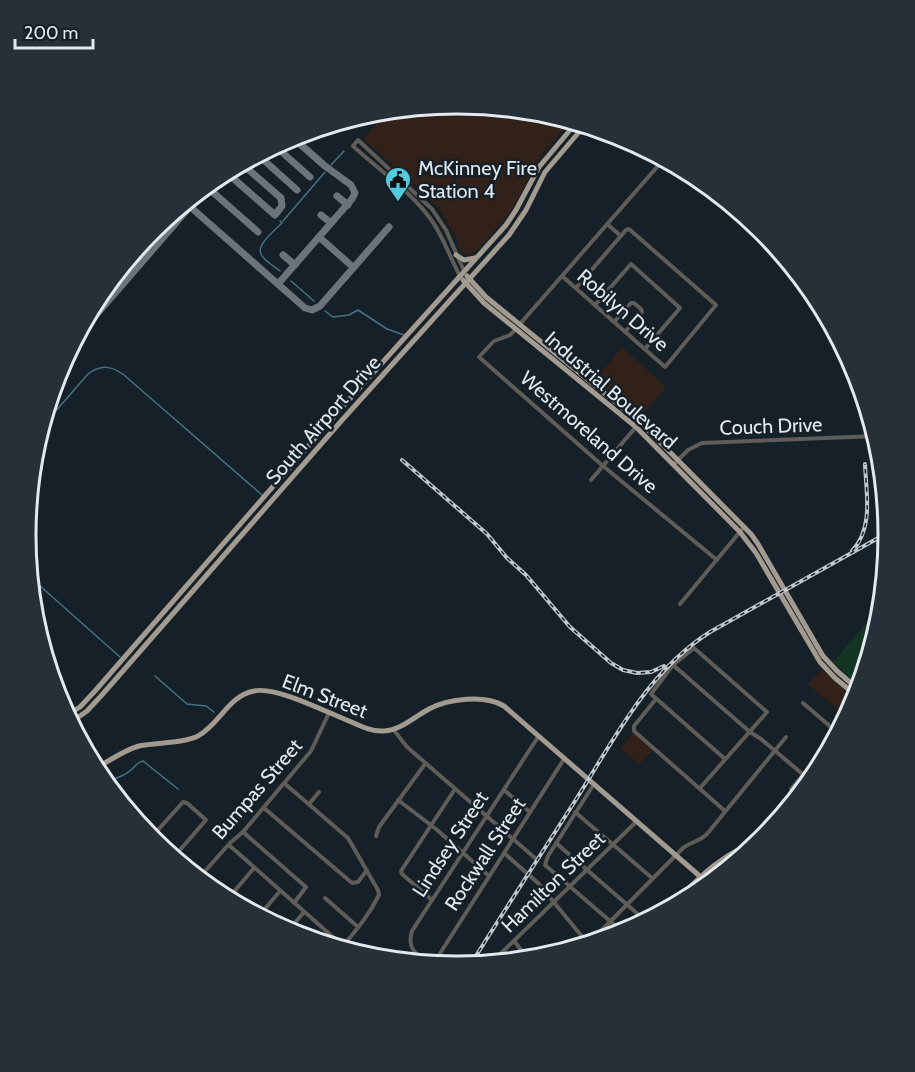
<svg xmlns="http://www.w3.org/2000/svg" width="915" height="1072" viewBox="0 0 915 1072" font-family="Cabin,sans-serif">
<rect width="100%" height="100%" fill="#152028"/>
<g fill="#322118">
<polygon points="458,104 542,112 571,121 541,155 511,211 483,244 472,254 461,253 456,237 438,207 363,139 387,111"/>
<polygon points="622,347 666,387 640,418 595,380"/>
<polygon points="822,670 857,699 848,718 808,684"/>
<polygon points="633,733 652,750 639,765 620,748"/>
</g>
<polygon fill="#123622" points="883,603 881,621 861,688 833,662"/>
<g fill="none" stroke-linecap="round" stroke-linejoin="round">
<g stroke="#457286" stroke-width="1.5">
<polyline points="331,165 344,151"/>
<polyline points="283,221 325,172"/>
<path d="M280 271C274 266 264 261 261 254 256 245 276 229 282 223L280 221"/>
<polyline points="291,281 314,301"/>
<polyline points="325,311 333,317 349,315 358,310 387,329 404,335"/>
<path d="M41 428 88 374C101 364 112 366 124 375L262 495"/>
<polyline points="30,577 120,657"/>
<polyline points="155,676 187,704 206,706 214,712"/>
<path d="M103 781C111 781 124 776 131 770 136 766 136 763 143 761L178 789"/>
</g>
<g stroke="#6a747a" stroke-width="7">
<polyline points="275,146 310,177"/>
<polyline points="258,155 297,190"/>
<polyline points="226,172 275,215 282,206 281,198 242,164"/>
<polyline points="207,187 258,232"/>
<polyline points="337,196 348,205"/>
<polyline points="186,203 305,308 312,310 320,306 389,227"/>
<polyline points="321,215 331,223"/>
<polyline points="319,237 353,267"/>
<polyline points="283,255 295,265"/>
<polyline points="278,284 352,199 355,193 351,185 325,166 292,137"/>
<polyline points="77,337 213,180"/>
</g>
<g stroke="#605c57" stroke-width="4">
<polyline points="607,224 621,236"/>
<path d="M460 276C450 258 444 238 432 221 412 192 379 170 353 146L358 140 432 209 446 230 464 271"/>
<polyline points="562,276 665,367 716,305 629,229 626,230 576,288"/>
<polyline points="595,305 631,264 680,308 645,349"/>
<polyline points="614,322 631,303 634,303 641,309 642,312 625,332"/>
<polyline points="520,324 664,159"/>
<polyline points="516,329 510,335 494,341 479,357 603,466 717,560"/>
<polyline points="674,464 688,450 702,443 877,436"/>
<polyline points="591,480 640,422"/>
<polyline points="680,604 744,527"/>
<polyline points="673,665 750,732 761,739 812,782"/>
<polyline points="656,699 634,726 634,731 725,811"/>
<polyline points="803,703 839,734"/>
<polyline points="393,729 407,747 535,858"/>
<path d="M284 783 348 838 378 890 379 895C369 915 358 928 343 946"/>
<polyline points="594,784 548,856 545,865 625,934"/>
<polyline points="700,788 767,712 694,648 673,665 651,694 725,759"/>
<polyline points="791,789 814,762"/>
<polyline points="504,790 530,812"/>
<polyline points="398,800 436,829 489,876"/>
<polyline points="309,804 319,792"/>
<polyline points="264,808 352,883 358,882 367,870"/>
<polyline points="575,812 652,878"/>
<polyline points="243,832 306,887 294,903"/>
<polyline points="376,836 379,827 425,764"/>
<polyline points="150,839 183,802 187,803 206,820 173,858"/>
<polyline points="556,843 647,922"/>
<polyline points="229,845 351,953"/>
<polyline points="504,853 538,883 589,945"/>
<polyline points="198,879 230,843 243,832 311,751 329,713"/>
<polyline points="325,898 358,927"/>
<polyline points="227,900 254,868"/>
<polyline points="432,900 402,874 401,871 455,789"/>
<polyline points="258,917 280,891"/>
<polyline points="287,932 304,912"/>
<polyline points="514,941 530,961"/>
<path d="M585 947 683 848C691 842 700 841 707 834L786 737"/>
<path d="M432 965C418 957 406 949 412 931L538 737"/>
<polyline points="489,965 637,821"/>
<polyline points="432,966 564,759"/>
</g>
<g stroke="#a39a90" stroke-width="5">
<polyline points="456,255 464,260 475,258"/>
<polyline points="467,276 486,297 641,423 751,534 758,544 823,656 837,671 860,691"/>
<polyline points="463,280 484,303 636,427 740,532 756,553 820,662 835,678 858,697"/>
<polyline points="66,716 80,707 95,691 337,413 506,225 516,210 539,167 576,123"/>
<polyline points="70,723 87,711 101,696 343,419 509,235 526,210 545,172 585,125"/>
<path d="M95 769C109 761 124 750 139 746 158 742 181 744 198 736 220 724 228 696 254 691 276 686 326 712 349 721 360 726 372 732 384 731 401 730 414 717 429 709 448 699 484 694 504 706L710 885"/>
<path d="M663 914C693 884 721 851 764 840"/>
</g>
<defs>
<g id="rail">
<polyline points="402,460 487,534 507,558 526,575 570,627 611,663 623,670 637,673 651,672 664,666"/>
<path d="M852 551C874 528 866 493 865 464"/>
<path d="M469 967C504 911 540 856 575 801 614 740 647 672 710 632L889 532"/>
</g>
</defs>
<use href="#rail" stroke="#c0c8cd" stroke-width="4"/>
<use href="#rail" stroke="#152028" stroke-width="1.5" stroke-dasharray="4.5" stroke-linecap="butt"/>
</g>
<defs>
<symbol id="civic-pin" viewBox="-11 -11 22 30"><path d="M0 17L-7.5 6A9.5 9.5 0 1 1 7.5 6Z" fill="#55cadf" stroke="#152028"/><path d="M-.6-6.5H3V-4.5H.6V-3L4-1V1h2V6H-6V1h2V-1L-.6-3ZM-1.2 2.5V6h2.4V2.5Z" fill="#111"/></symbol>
</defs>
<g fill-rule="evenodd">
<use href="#civic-pin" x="383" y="165" width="30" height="40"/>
</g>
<g text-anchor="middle" stroke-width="5" stroke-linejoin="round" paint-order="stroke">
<g font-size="20" fill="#e3eaef" stroke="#152028" text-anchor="start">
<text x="418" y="175">McKinney Fire<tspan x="418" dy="23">Station 4</tspan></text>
</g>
<g font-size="20" fill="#e3eaef" stroke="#152028">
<text transform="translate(623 310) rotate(41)" y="7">Robilyn Drive</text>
<text transform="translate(611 390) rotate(41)" y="7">Industrial Boulevard</text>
<text transform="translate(323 420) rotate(-49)" y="7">South Airport Drive</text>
<text transform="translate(771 426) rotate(-2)" y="7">Couch Drive</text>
<text transform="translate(589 432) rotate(41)" y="7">Westmoreland Drive</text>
<text transform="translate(325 696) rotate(21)" y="7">Elm Street</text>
<text transform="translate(257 789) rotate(-49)" y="7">Bumpas Street</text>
<text transform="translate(450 844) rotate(-57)" y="7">Lindsey Street</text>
<text transform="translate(485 854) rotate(-57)" y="7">Rockwall Street</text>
<text transform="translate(553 882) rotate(-44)" y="7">Hamilton Street</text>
</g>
</g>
<path d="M0 0H915V1072H0ZM36 535a421 421 0 1 1 842 0a421 421 0 1 1-842 0Z" fill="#253038" fill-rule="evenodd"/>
<path fill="none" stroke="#e3eaef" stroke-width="3" d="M36 535a421 421 0 1 1 842 0a421 421 0 1 1-842 0Z"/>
<path d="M15 39v9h78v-9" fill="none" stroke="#e3eaef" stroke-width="3"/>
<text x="24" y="39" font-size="18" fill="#e3eaef" stroke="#152028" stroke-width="4.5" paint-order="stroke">200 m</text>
</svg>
